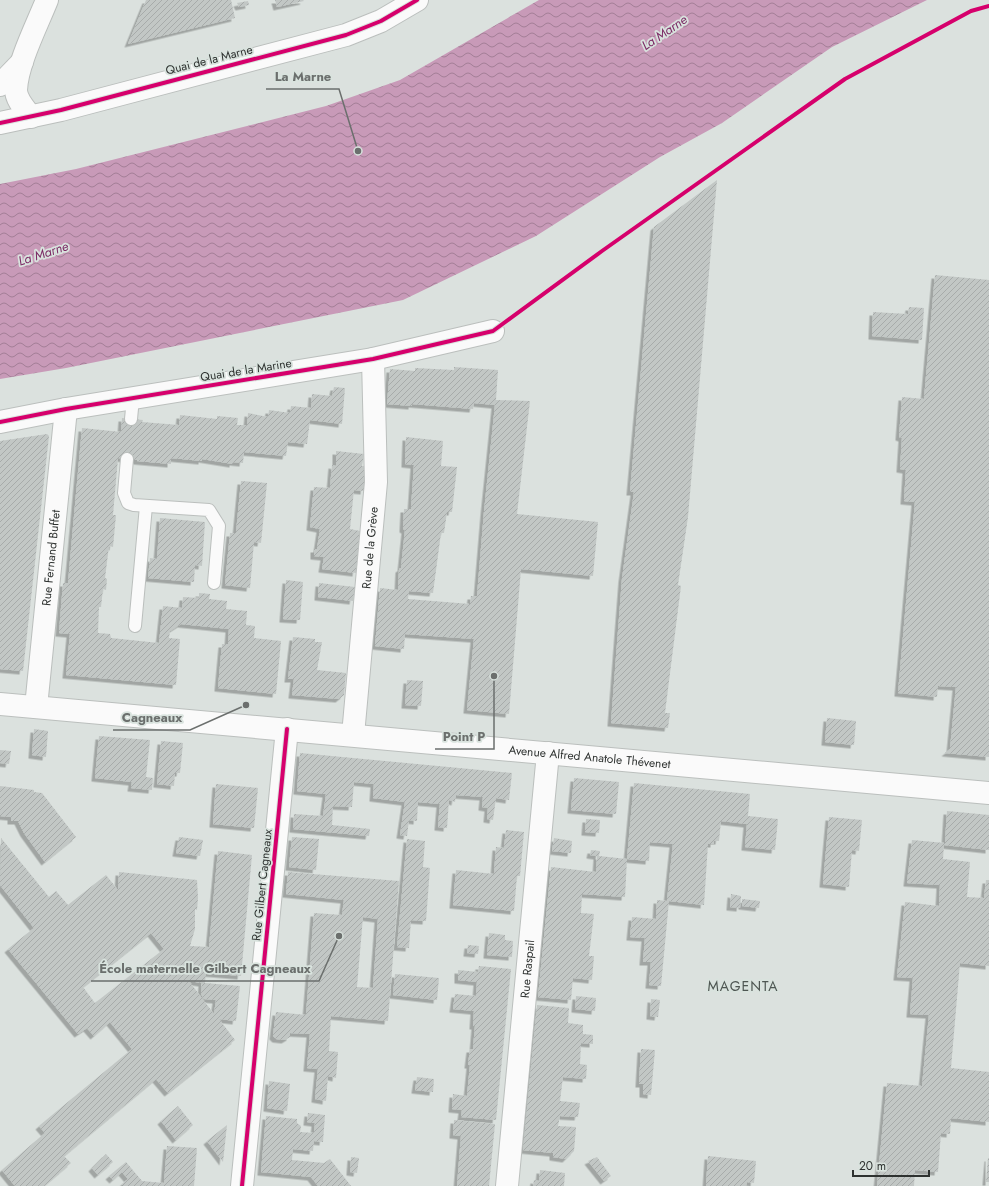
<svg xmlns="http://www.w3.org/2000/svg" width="989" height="1186" viewBox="0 0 989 1186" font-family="Jost,sans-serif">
<defs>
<pattern id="water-waves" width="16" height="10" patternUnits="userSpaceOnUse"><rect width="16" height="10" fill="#c89ab8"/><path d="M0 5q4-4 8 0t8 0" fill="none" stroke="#a37e96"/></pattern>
<pattern id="building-hatch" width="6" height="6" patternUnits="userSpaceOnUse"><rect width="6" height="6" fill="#c2c7c5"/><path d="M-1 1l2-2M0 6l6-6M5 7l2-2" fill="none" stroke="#a7abaa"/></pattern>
<filter id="shadow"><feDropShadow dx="-3.5" dy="3.5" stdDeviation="0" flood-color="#0004"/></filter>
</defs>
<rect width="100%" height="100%" fill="#dbe1de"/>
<polygon fill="url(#water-waves)" points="539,0 927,0 832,47 722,123 660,157 536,236 403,300 66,368 0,379 0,184 76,169 326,106 400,80"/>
<g fill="url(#building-hatch)" fill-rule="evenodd" filter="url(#shadow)">
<polygon points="146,0 231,0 235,18 128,44"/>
<polygon points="275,0 303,0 304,1 277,7"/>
<polygon points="248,1 249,5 239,7 237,3"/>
<polygon points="717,180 688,517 678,585 681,586 665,713 670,713 668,728 611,723 622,579 634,492 630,492 654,227"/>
<polygon points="935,275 989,280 989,757 945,753 950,749 956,687 938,686 937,697 898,693 915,502 904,501 906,470 900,469 902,438 899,437 902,397 924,399"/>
<polygon points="909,307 924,308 922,340 872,336 873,312 908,314"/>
<polygon points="454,367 498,370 496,400 530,401 517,514 598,522 593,576 521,569 509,714 467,710 474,639 405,634 404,649 375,646 380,588 398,590 399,569 401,568 405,530 403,529 404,509 411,509 414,465 405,464 406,437 443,441 441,466 457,467 452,512 447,512 444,533 441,533 433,593 409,591 408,599 470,604 471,596 477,596 484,512 495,405 474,403 473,409 412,404 412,406 387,404 390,369 415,371 415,368 454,370"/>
<polygon points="334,387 345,388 342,424 310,420 307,444 288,442 286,456 244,452 243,463 233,462 233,464 202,459 202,461 171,458 171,464 137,461 137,460 118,458 113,515 116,515 113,547 109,546 105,578 107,579 106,590 103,589 101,607 99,607 98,633 110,634 111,638 159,643 163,606 182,608 183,597 199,598 199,593 210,594 209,599 227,601 226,609 247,611 246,625 255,626 254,638 281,641 276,694 218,688 222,644 228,644 229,629 181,624 170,631 169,638 180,639 176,685 66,675 70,634 59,633 63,583 68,583 82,428 121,432 122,418 143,420 142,422 179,425 180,415 217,419 217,416 238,418 237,425 247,425 248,413 268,417 269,410 290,413 291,406 311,408 312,394 332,396"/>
<polygon points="47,434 49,436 23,671 0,669 0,441"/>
<polygon points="336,451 364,454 362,466 366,466 364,491 354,490 350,529 360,531 356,573 322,569 324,557 314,556 314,549 317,549 320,529 310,527 314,487 330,488 332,465 336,466"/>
<polygon points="241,481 267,483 261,543 254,542 250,588 225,585 230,533 236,533"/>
<polygon points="160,518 205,522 202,566 195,565 194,582 148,578 150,558 157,559"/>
<polygon points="286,580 303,582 300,620 283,619"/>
<polygon points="319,583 355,587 353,601 318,597"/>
<polygon points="293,637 315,639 315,642 322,642 317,670 346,673 344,695 339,699 292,695 294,679 288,679"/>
<polygon points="407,680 423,681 421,706 405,705"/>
<polygon points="827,718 856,721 854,745 825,742"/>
<polygon points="34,729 48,731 46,757 32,755"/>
<polygon points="99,736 150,740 146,777 153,778 152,790 131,788 132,782 95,778"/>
<polygon points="161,741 183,743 180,773 175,773 174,786 157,784"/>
<polygon points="0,750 11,751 9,764 0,763"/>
<polygon points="300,753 512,773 509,800 496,798 493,820 487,819 488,808 482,807 483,797 456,795 455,802 449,800 447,828 438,827 440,804 418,802 417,821 409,820 407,836 400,835 405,802 373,798 374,784 354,782 352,807 333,806 332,825 370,829 369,836 293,829 294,814 323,816 326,794 297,791"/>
<polygon points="574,778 619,782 616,814 571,810"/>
<polygon points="634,783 750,794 748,816 778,819 775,850 745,847 747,824 721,821 719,841 714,841 714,844 708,844 704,905 669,901 661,986 649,985 651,962 643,962 645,938 630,937 632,917 656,919 657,900 667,901 673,844 650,842 649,861 627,859 625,897 582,894 581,913 594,914 589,956 594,956 592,980 573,978 571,1000 538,997 551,867 596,872 597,856 590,855 591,850 600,851 599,856 627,859"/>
<polygon points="216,784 258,788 254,828 213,824"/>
<polygon points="0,786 34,790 34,792 42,793 76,837 45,862 24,833 18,821 11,821 11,817 0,816"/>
<polygon points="947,811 989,815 989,850 944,845 943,859 970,862 967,897 984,898 986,880 989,880 989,966 960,963 951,1068 989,1072 989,1122 951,1118 950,1134 941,1133 938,1172 915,1170 914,1186 877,1186 887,1083 922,1086 929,1015 910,1014 913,978 897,977 905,902 939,906 940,885 907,883 912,840 945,843"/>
<polygon points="829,817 862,820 859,851 852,850 849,887 823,884"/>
<polygon points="586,819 600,820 599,833 585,832"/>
<polygon points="506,830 524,832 520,876 517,876 514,911 453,905 456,870 494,874 496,847 504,848"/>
<polygon points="179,837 203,840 200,856 176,853"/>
<polygon points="292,837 319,839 316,870 289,867"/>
<path d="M1 838 49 897 56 891 68 905 106 875 118 890 119 872 197 880 198 898 197 910 195 909V929L190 946 209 947 218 851 252 855 241 976 206 973 205 983 240 986 236 1021 219 1019 235 1040 168 1093 156 1079 64 1156 71 1163 44 1186H15L2 1170 45 1133 39 1126 132 1049 110 1022 94 1036 87 1028 78 1034 8 949 34 928 0 885ZM151 933 164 949 95 1003 83 987ZM189 981 202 983 201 994 204 999 216 1000 214 1014Z"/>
<polygon points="554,838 572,841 571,853 552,851"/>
<polygon points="407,839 425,841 423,867 430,868 426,921 411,920 409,948 397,947"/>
<path d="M288 872 399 881 388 1021 331 1016 329 1051 338 1052 336 1078 328 1076 326 1101 315 1099 318 1069 307 1068 310 1034 290 1033V1037L285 1040 276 1039 273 1036 276 1012 306 1015 314 913 342 915 344 900 286 894ZM363 917 378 919 373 988 357 987Z"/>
<polygon points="731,894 741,896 740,908 730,907"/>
<polygon points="742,899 760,901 759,908 742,906"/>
<polygon points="489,933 505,935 505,940 513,941 512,957 487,955"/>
<polygon points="468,945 479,946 478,954 467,953"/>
<polygon points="479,966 511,969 496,1120 461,1117 462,1110 452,1109 453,1094 467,1096 470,1065 468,1065 470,1049 473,1049 475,1026 473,1026 474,1011 453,1009 455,994 476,996 477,982 458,980 458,970 478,972"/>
<polygon points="395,974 439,978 437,1000 393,995"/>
<polygon points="576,996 596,998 595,1011 575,1009"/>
<polygon points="651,999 660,1000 658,1017 650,1016"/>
<polygon points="537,1005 569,1008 568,1023 583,1025 583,1034 593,1035 593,1044 581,1043 580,1064 587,1065 586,1079 563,1077 560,1101 580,1103 578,1117 560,1116 558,1126 576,1127 574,1151 566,1159 553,1157 553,1153 523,1150"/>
<polygon points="641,1049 655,1050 651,1095 643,1094 643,1084 639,1084"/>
<polygon points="417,1077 434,1079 433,1092 415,1090"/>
<polygon points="269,1081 290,1084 287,1111 267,1108"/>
<polygon points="178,1106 193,1125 176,1140 161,1121"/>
<polygon points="308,1113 325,1115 323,1142 314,1141 313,1151 293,1149 292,1160 324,1163 330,1159 351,1186 318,1186 311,1177 261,1172 266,1116 297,1119 297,1123 301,1126 300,1132 314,1133 315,1123 307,1122"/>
<polygon points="454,1120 495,1124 489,1186 457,1186 461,1136 453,1135"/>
<polygon points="227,1125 223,1162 207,1141"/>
<polygon points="167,1146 197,1148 194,1186 124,1186 122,1184 128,1179 122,1172 113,1180 109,1176 126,1162 142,1181 164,1183"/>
<polygon points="106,1154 113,1162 98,1175 92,1168"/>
<polygon points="708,1156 756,1161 754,1183 747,1182 746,1186 706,1186"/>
<polygon points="351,1157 359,1158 357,1173 350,1172"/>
<polygon points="597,1157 611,1176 604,1181 588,1161"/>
<polygon points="988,1158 989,1158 989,1182 986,1182"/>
<polygon points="540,1170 565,1173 564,1186 533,1186 534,1180 539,1181"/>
</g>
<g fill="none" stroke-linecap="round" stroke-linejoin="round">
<defs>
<g id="service">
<polyline points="131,419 133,398"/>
<polyline points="127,459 124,493 128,503 134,505 209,510 219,526 214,583"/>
<polyline points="135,626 146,506"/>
</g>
<g id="minor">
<polyline points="0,85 22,62"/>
<path d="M31 117C26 110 16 100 16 90 17 64 37 25 47 0"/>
<polyline points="0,422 66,409 373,359 493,331"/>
<path id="s1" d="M36 707 66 409"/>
<path id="s2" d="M353 735 376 482 373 359"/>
<polyline points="242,1186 287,729"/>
<path id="s3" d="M507 1186 548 753"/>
</g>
<polyline id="tertiary" points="0,123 61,110 346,35 381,21 417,0"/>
<g id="secondary">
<path id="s4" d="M0 704 989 793"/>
</g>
</defs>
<use href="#service" stroke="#bbbfbd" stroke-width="14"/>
<use href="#minor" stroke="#bbbfbd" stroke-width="24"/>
<use href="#tertiary" stroke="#bbbfbd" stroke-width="24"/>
<use href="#secondary" stroke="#bbbfbd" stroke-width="24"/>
<use href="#service" stroke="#fafafa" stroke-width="12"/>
<use href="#minor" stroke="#fafafa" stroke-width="22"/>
<use href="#tertiary" stroke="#fafafa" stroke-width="22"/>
<use href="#secondary" stroke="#fafafa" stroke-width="22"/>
<defs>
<g id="cycleway">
<polyline points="0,123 61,110 346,35 381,21 417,0"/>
<polyline points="0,422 66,409 373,359 493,331 602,251 845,79 971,11 989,6"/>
<polyline points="242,1186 287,729"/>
</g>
</defs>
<use href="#cycleway" stroke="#d9e3de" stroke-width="6"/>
<use href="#cycleway" stroke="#d6006c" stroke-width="4"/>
</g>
<g text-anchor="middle" stroke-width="3.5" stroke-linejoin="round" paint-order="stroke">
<g font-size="12" fill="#2e3230" stroke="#d9e3de">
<text transform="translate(209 60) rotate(-14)" y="4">Quai de la Marne</text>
<text transform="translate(246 370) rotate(-9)" y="4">Quai de la Marine</text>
<text dy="4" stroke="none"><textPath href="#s2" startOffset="188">Rue de la Grève</textPath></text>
<text dy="4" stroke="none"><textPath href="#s1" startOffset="150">Rue Fernand Buffet</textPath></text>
<text dy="4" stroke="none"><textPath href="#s4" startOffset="592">Avenue Alfred Anatole Thévenet</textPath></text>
<text transform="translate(262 885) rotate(-84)" y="4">Rue Gilbert Cagneaux</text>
<text dy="4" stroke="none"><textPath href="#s3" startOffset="218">Rue Raspail</textPath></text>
</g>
<g font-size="13" font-style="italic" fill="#7c2a65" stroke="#d9e3de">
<text transform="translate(664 32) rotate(-34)" y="5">La Marne</text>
<text transform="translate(43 253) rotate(-18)" y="5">La Marne</text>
</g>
<g font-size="14" letter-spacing="1" fill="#4e5652" stroke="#d9e3de">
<text x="743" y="991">MAGENTA</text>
</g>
</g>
<path fill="none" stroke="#6b6f6d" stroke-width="1.5" d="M358 151L339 89H266M246 705L190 730H113M494 676L494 749H435M339 936L319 981H91"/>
<g fill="#6b6f6d" stroke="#d9e3de" stroke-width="1.5">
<circle cx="358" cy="151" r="4"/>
<circle cx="246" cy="705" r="4"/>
<circle cx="494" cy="676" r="4"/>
<circle cx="339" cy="936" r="4"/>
</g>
<g font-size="13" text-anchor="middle" font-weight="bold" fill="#6b6f6d" stroke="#d9e3de" stroke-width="3.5" stroke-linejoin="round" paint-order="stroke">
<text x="303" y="81">La Marne</text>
<text x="152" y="722">Cagneaux</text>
<text x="464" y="741">Point P</text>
<text x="205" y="973">École maternelle Gilbert Cagneaux</text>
</g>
<path d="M853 1170v6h76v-6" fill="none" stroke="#2e3230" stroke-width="2"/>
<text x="859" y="1170" font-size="12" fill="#2e3230" stroke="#d9e3de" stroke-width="3" paint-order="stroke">20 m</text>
</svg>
